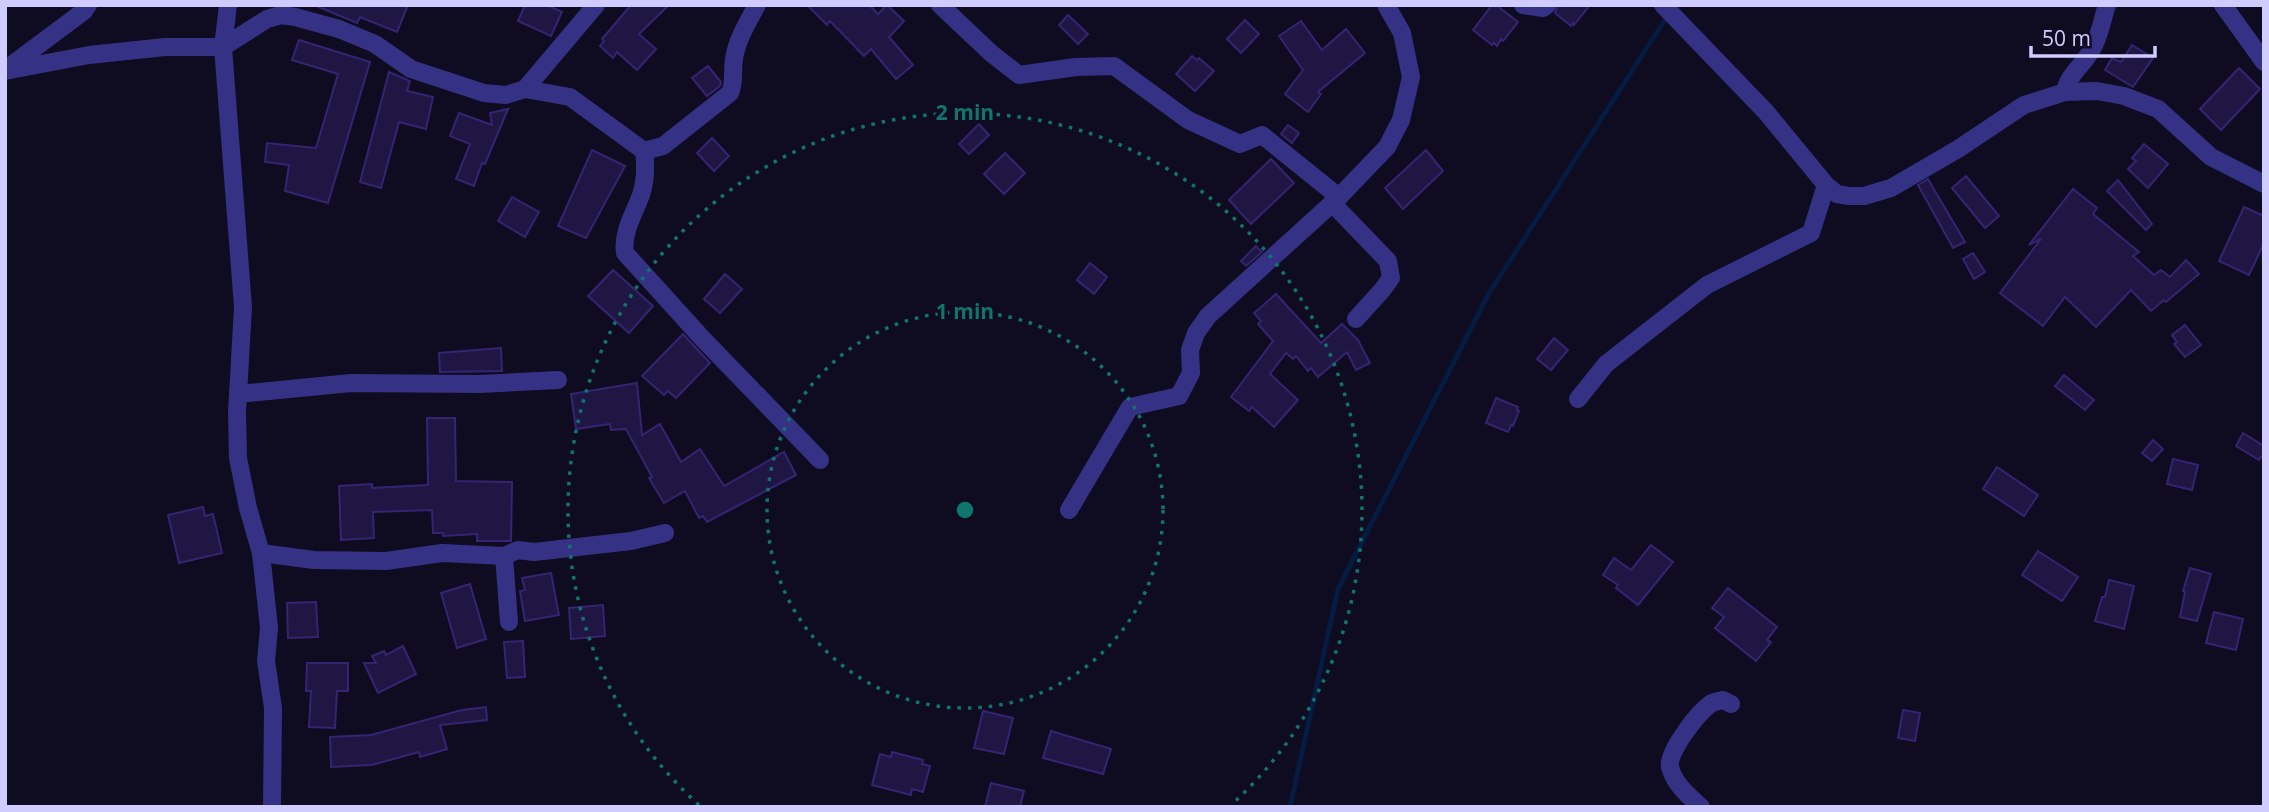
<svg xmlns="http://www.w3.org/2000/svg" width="2269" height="812" viewBox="0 0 2269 812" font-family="'Open Sans',sans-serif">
<rect width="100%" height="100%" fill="#0f0b21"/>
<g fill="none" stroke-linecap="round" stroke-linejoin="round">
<polyline stroke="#051b41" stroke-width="5" points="1290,807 1338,589 1488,295 1668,15"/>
</g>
<g fill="#1f1644" stroke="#342572" stroke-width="2">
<polygon points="314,5 408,5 397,32 360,17 357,23"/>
<polygon points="525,5 547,5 562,12 551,36 518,21"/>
<polygon points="631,5 669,5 639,34 656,49 637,70 617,52 613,58 600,46 604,41 602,39"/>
<polygon points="807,5 869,5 878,14 887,5 904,21 889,37 913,65 896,79 871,49 864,56 830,21 827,25"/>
<polygon points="1492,5 1496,5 1518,22 1503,41 1501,39 1497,46 1494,43 1492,45 1473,30"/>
<polygon points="1558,5 1590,5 1574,25 1573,23 1571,26 1555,13"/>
<polygon points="1068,15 1088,34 1078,44 1059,25"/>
<polygon points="1245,20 1259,34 1241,53 1227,39"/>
<polygon points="1301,21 1322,50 1346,29 1365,53 1318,92 1321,94 1308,112 1285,94 1303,70 1279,36"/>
<polygon points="299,40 370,62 328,203 285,191 289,165 265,162 267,143 316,148 338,74 292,60"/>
<polygon points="2132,45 2153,58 2133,87 2105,70 2112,58 2121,62"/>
<polygon points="1192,56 1197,60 1199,58 1214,71 1195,91 1176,74"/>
<polygon points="708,66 721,82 720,86 707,96 692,78"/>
<polygon points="2239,68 2260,89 2221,130 2200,109"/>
<polygon points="389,72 410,81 407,91 433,97 426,129 399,122 381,188 360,182"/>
<polygon points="508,109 485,164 482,163 474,186 456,179 470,144 450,136 459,113 492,125 490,113"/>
<polygon points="979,124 989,135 969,154 959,144"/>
<polygon points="1288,125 1299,133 1292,143 1281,134"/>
<polygon points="712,138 729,156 714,171 697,153"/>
<polygon points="2144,144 2168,164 2148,188 2128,169 2136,161 2132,158"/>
<polygon points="592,150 625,166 586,238 558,226"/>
<polygon points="1426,150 1443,171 1403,209 1385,188"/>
<polygon points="1005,153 1025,173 1004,194 984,174"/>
<polygon points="1271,159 1294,183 1251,224 1229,200"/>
<polygon points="1966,176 1999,216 1985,228 1952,188"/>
<polygon points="1928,179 1965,242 1953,248 1918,185"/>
<polygon points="2118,180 2152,224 2146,230 2107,191"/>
<polygon points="2073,189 2097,208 2093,214 2139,252 2133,256 2154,275 2161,270 2170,277 2186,260 2199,274 2166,302 2164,300 2151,311 2131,290 2096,327 2065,297 2043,326 2000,293 2041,239 2029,245"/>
<polygon points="512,197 539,212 525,237 498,221"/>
<polygon points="2244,207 2264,216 2264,243 2249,275 2219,261"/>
<polygon points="1256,246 1262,252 1246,266 1241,261"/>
<polygon points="1973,253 1985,272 1974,279 1963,259"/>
<polygon points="1090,263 1107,277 1094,294 1077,280"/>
<polygon points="613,270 653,306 629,333 588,296"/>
<polygon points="725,274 742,289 720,313 704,299"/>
<polygon points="1276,294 1321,343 1342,324 1358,340 1370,363 1356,370 1347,352 1318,377 1311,368 1308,371 1296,356 1293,359 1286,353 1270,374 1298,400 1274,427 1252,407 1249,411 1231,397 1273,341 1258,324 1261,321 1254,313"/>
<polygon points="2185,325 2201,345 2185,357 2174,344 2177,342 2172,335"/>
<polygon points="683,334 710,363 676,398 668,391 664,395 642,376"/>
<polygon points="1554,338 1568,350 1551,370 1537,359"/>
<polygon points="501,348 502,371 440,372 439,353"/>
<polygon points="2064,375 2094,400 2085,410 2055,386"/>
<polygon points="637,383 642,435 660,424 681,462 700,449 724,486 784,452 796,475 707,522 703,516 699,518 685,491 664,503 649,478 652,477 626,429 611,430 610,424 576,429 571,394"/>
<polygon points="1496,398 1518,407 1517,410 1519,411 1513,426 1511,425 1508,432 1486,423"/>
<polygon points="427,418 455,418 456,481 512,482 511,541 477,541 477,534 443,536 443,533 433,533 432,510 373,512 374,538 341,540 339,486 372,484 372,488 428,485"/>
<polygon points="2243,433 2264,446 2264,453 2259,460 2236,446"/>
<polygon points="2153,440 2163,449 2152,461 2142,453"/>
<polygon points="2173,459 2198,465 2192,490 2167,484"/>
<polygon points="1997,467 2038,495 2024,516 1983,489"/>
<polygon points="203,507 205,516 213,514 222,553 179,563 168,515"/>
<polygon points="1651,545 1673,562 1638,605 1616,588 1618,585 1603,575 1614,558 1631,570"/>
<polygon points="2038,551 2078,577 2062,601 2022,575"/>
<polygon points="2190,568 2211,574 2197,621 2180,617 2185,592 2183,591"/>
<polygon points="551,573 559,615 525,621 520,591 525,590 522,578"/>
<polygon points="2109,580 2134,586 2124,629 2095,621 2102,597 2105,597"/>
<polygon points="470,584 486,639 457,648 441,593"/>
<polygon points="1728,588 1777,627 1767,640 1771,642 1756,661 1715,628 1724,617 1712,608"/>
<polygon points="316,602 318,637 288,638 287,603"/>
<polygon points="603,605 605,636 571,639 569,608"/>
<polygon points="2214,612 2243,619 2236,650 2206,643"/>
<polygon points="523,641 525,677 507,678 504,642"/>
<polygon points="403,646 416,674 378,693 364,663 376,663 372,656 384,651 386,655"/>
<polygon points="307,663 348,663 348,691 337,691 335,728 309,727 311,691 306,691"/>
<polygon points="486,707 487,720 440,725 447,749 420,757 419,752 372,765 331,767 330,737 371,735 462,710"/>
<polygon points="1903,710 1920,713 1915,741 1898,738"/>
<polygon points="983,711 1013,718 1004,754 974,748"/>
<polygon points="1051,731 1111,749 1103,774 1043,758"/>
<polygon points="892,752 923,760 922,764 930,766 923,792 912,789 911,795 872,785 880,754 891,757"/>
<polygon points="991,783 1024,791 1020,807 985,807"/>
</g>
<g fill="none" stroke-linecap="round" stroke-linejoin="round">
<g stroke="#353285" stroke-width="18">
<polyline points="228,5 223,47 243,307 237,412 238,458 248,508 261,553 269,628 266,661 273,708 272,807"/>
<polyline points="940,5 992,54 1019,75 1076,67 1114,66 1188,120 1240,144 1262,135 1339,197"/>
<polyline points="1523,5 1543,8 1547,5"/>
<polyline points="1663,5 1766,112 1826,185 1837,194 1849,196 1864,196 1891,188 1958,149 2024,105 2065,92 2097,91 2124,96 2158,109 2211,157 2264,184"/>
<polyline points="2223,5 2264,62"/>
<path d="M5 71 89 55 165 47H223L267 19 281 15 295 17 339 29 375 44 411 69 484 93 506 95 525 89 570 97 644 151C646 166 646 180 641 195 634 214 622 232 625 253L702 338 820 460"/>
<polyline points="525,89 596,5"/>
<path d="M2065 92C2068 74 2084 65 2092 49 2100 36 2102 20 2107 5"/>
<path d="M644 151 663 146 730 93C735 82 732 71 734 59 737 39 748 22 757 5"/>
<polyline points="1332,203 1388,261 1391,278 1383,289 1356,319"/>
<polyline points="238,394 351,383 479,384 558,380"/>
<polyline points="1578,399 1606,364 1707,285 1811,233 1826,185"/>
<polyline points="1069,510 1130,407 1179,396 1191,373 1190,350 1196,333 1208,316 1339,197 1387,147 1401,120 1411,77 1402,33 1386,5"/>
<polyline points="261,553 314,560 386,561 442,553 504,556 518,550 534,552 631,541 665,533"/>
<polyline points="504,556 509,622"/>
<path d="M1701 807C1689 796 1674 784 1670 767 1667 752 1699 711 1712 703 1716 701 1720 701 1723 700L1731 704"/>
</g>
<polyline stroke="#353285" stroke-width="18" points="5,70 84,11 88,5"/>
</g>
<g fill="none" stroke="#0f766e" stroke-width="3.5" stroke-dasharray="3.5 7">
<circle cx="965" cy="510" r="198"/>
<path d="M699 805A397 397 0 1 1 1231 805"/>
</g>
<circle cx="965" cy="510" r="10" fill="#0f766e" stroke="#0f0b21" stroke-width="3.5"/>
<g font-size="21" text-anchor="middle" font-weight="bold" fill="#0f766e" stroke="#0f0b21" stroke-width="7" stroke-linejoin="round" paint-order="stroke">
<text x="965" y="120">2 min</text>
<text x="965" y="319">1 min</text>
</g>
<rect width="2269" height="812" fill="none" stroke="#d1ccff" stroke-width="14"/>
<path d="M2031 46v10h124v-10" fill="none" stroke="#d1ccff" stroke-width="3.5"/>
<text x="2042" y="46" font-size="21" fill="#d1ccff" stroke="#0f0b21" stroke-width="5" paint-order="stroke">50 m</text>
</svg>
